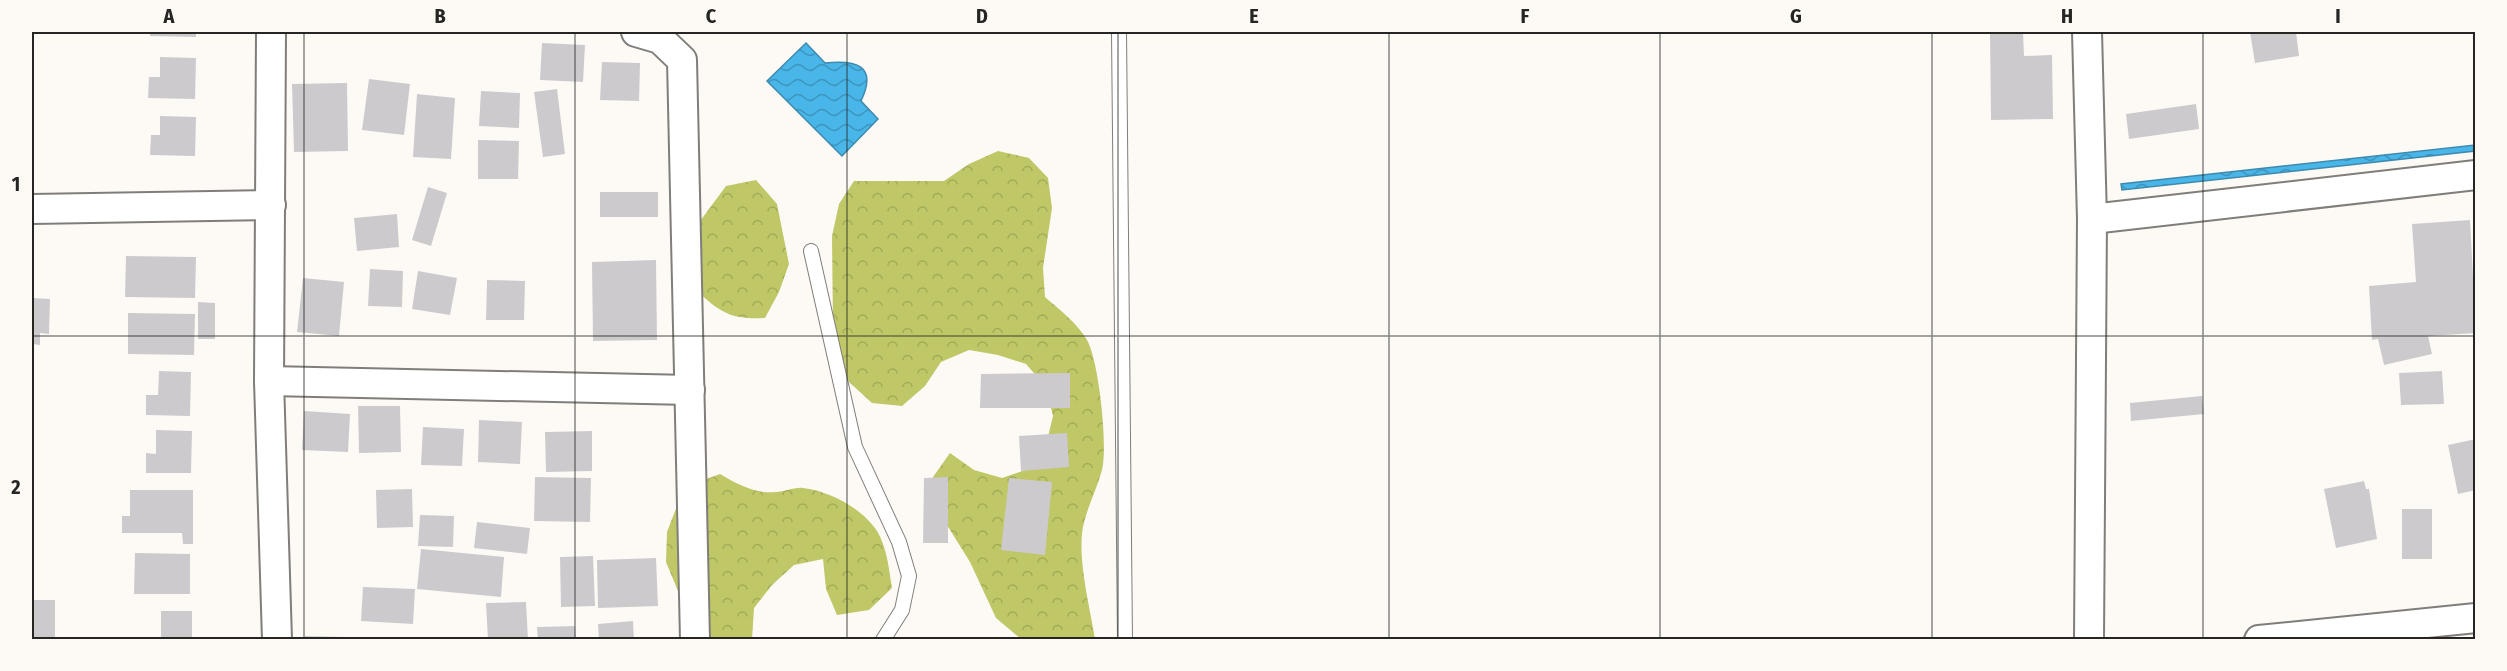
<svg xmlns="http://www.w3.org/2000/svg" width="2507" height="671" viewBox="0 0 2507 671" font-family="'Fira Sans Condensed',sans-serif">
<defs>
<pattern id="forest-crowns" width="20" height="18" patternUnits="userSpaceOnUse" patternTransform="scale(1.5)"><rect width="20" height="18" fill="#bfc766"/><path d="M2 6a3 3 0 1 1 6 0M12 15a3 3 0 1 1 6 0" fill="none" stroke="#a4ab58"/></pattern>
<pattern id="water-waves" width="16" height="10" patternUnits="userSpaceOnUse" patternTransform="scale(1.5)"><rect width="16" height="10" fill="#49b6e9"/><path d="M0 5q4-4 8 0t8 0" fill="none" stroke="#3d94bc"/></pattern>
</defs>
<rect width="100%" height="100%" fill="#fdfaf6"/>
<g fill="url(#forest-crowns)">
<path d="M998 151 1029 158 1048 178 1052 208 1043 268 1045 297C1060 310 1077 323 1087 340 1099 361 1108 446 1102 470 1097 489 1087 507 1083 527 1077 558 1090 607 1095 639H1021L996 618 970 562 937 509 933 477 950 453 974 470 1002 478 1028 469 1046 445 1053 416 1046 387 1026 364 998 355 969 350 941 362 925 386 902 406 872 403 849 382 837 356 833 327 832 236 839 204 854 181H944L969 164Z"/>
<path d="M756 180 777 204 789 264 779 292 765 318C729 320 718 311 693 287L692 232 726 186Z"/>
<path d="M720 474C737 484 755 494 776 492 785 492 794 487 803 488 829 491 862 508 877 531 887 547 889 570 892 588L869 610 837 615 826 589 823 559 794 565 772 585 754 608 752 639H682L683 619 678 591 666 562 667 532 677 506 693 484Z"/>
</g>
<g fill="url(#water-waves)" stroke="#3e8aae" stroke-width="1.5">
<path d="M806 43 825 63C856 60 878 65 861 101L878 119 842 156 767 81Z"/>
<polygon points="2475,145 2475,151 2122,190 2121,184"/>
</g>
<g fill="#cdcace">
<polygon points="150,32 196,32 196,37 150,36"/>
<polygon points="1990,32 2023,32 2024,56 2052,55 2053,119 1991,120"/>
<polygon points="2250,32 2296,32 2299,56 2255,63"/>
<polygon points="542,43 585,45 583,82 540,80"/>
<polygon points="160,57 196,58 195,99 148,98 149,77 160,77"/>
<polygon points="602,62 640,63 639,101 600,100"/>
<polygon points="369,79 410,84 404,135 362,130"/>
<polygon points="347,83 348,151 294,152 292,84"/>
<polygon points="557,89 565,154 543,157 534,92"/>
<polygon points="481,91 520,93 519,128 479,126"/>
<polygon points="417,94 455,98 451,159 413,157"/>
<polygon points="2196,104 2199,129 2129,139 2126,114"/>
<polygon points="160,116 196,117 195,156 150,155 151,135 160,135"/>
<polygon points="478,140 519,141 518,179 478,179"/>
<polygon points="428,187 447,193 431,246 412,240"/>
<rect x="600" y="192" width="58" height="25"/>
<polygon points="397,214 399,247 357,251 354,218"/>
<polygon points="2470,220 2476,333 2428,336 2432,354 2384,365 2378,339 2372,340 2369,286 2416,282 2412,224"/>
<polygon points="126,256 196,257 195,298 125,297"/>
<polygon points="656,260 657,340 593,341 592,262"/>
<polygon points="370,269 403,271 402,307 368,306"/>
<polygon points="418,271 457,278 450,315 412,309"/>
<polygon points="303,278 344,282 339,336 297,332"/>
<polygon points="487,280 525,281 524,320 486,320"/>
<polygon points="32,298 50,299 49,334 40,333 40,345 32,344"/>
<polygon points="198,302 215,303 215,339 198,339"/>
<polygon points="128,313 195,314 194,355 128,354"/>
<polygon points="159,371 191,372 190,416 146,415 146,395 158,395"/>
<polygon points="2442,371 2444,404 2401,405 2399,373"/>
<polygon points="1070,373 1070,408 980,408 981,374"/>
<polygon points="2202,396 2204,414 2131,421 2130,403"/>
<polygon points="358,406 400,406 401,452 359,453"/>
<polygon points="304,411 350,414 348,452 302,450"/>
<polygon points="479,420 522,422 520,464 478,462"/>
<polygon points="423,427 464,429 462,466 421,465"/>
<polygon points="156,430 192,431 191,473 146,473 146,453 156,454"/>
<polygon points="592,431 592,471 546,472 545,432"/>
<polygon points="1067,433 1069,467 1021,471 1019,436"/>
<polygon points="2476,439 2476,490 2458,494 2448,445"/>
<polygon points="535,477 591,478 590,522 534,521"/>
<polygon points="948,477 948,543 923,543 924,478"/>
<polygon points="1009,478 1052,482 1045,555 1001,550"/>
<polygon points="2364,481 2366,489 2369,489 2377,539 2336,548 2324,489"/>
<polygon points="412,489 413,527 377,528 376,490"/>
<polygon points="130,490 193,490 193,544 183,544 182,533 122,533 122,516 130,516"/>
<rect x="2402" y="509" width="30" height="50"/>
<polygon points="420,515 454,516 453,547 418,546"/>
<polygon points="477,522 530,528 527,554 474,548"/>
<polygon points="421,549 504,557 501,597 417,589"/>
<polygon points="135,553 190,554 190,594 134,594"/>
<polygon points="593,556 595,606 561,607 560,557"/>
<polygon points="656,558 658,606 598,608 597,560"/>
<polygon points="363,587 415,589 413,624 361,621"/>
<rect x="32" y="600" width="23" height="40"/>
<polygon points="526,602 528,640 488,640 486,603"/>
<polygon points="161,611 192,611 192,640 152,640 152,637 161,637"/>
<polygon points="633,621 634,640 599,640 598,624"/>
<polygon points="575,626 576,640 538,640 537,627"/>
<polygon points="305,636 346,637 346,640 305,640"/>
</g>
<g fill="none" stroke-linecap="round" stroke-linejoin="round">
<defs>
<g id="service">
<polyline points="1119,32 1125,640"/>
<polyline points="811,251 855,447 899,542 909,576 902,610 883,640"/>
</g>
<g id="minor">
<polyline points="271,32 269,381 277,640"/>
<polyline points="636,32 660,39 682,60 695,640"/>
<polyline points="2087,32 2092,219 2089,640"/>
<polyline points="32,209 271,205"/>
<polyline points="2092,219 2476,175"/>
<polyline points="269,381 690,390"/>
<polyline points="2259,640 2476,618"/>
</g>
</defs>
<use href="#service" stroke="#807e7a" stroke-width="16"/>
<use href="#minor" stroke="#807e7a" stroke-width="32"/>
<use href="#service" stroke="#fff" stroke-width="14"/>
<use href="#minor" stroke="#fff" stroke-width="28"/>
</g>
<path fill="none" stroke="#262523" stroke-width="1.5" stroke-opacity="0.55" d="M304 32V640M575 32V640M847 32V640M1118 32V640M1389 32V640M1660 32V640M1932 32V640M2203 32V640M32 336H2476"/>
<rect width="2507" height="671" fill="none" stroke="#fdfaf6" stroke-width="66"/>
<rect x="33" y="33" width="2441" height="605" fill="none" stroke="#262523" stroke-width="2"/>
<g font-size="20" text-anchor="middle" font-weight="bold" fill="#262523">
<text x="169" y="23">A</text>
<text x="440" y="23">B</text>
<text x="711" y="23">C</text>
<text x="982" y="23">D</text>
<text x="1254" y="23">E</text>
<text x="1525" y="23">F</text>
<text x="1796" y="23">G</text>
<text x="2067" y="23">H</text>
<text x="2338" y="23">I</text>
<text x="16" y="191">1</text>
<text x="16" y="494">2</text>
</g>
</svg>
